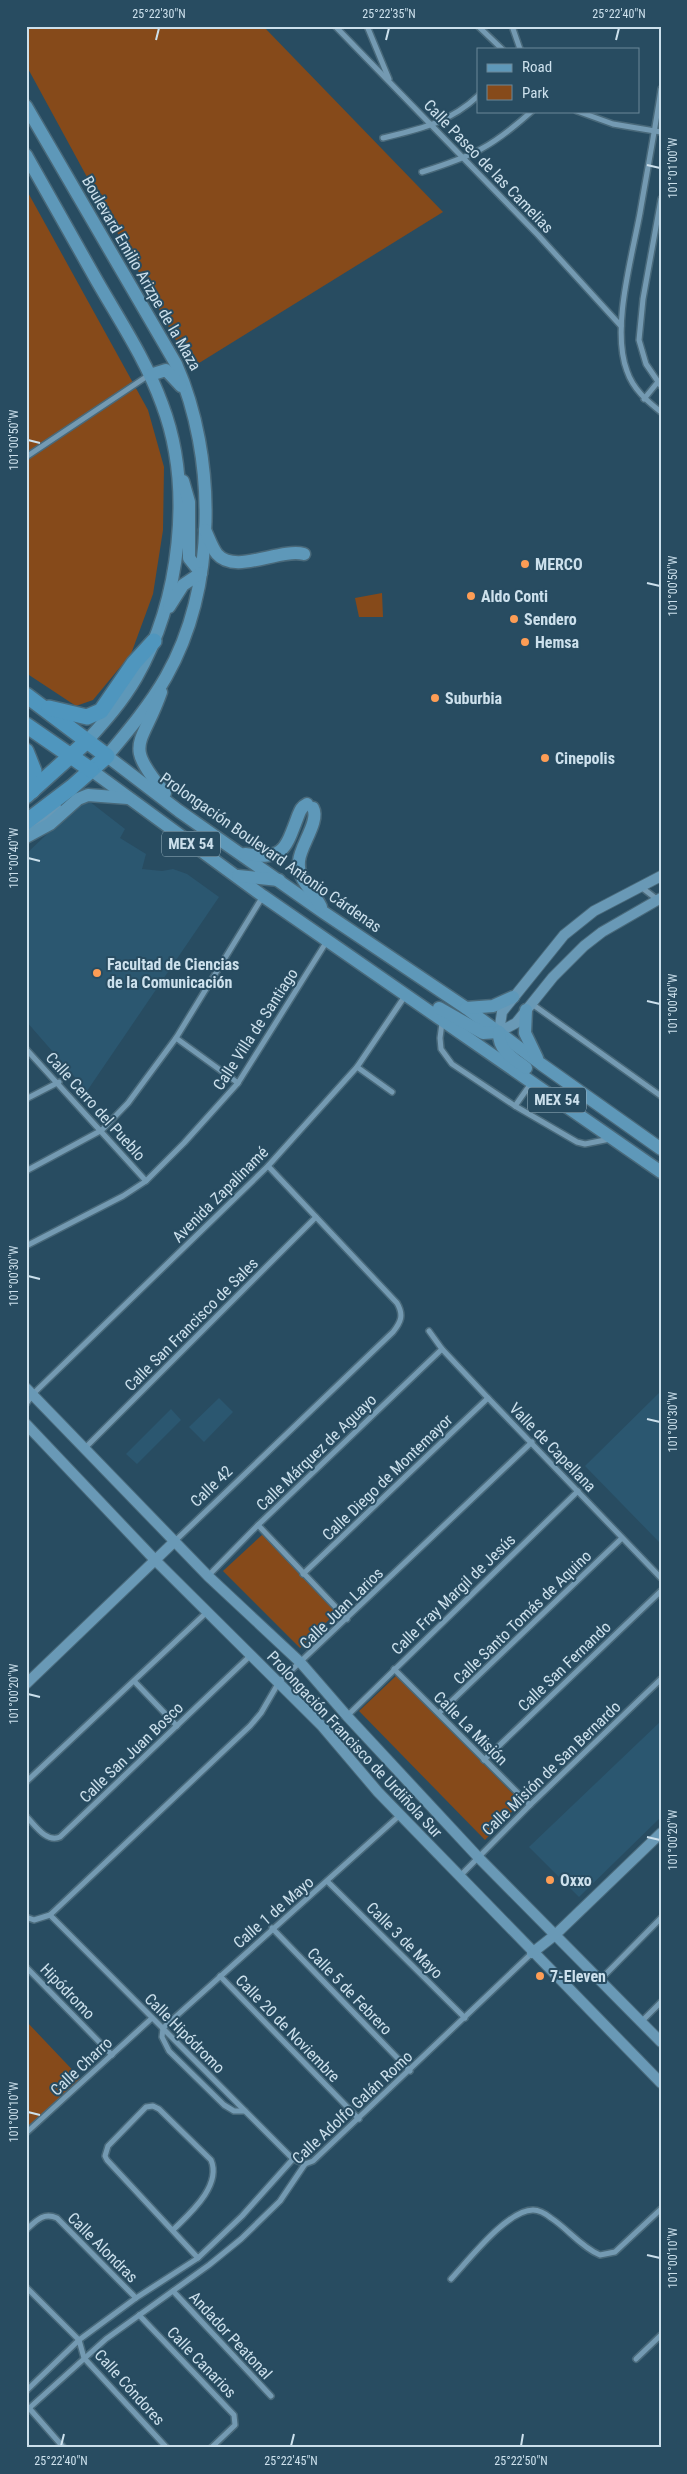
<svg xmlns="http://www.w3.org/2000/svg" width="687" height="2474" viewBox="0 0 687 2474" font-family="'Roboto Condensed',sans-serif">
<rect width="100%" height="100%" fill="#284c61"/>
<g fill="#2b5770">
<polygon points="85,798 125,829 120,838 146,854 142,869 162,871 173,869 187,874 219,897 87,1091 26,1021 26,854"/>
<polygon points="661,1391 661,1544 585,1466"/>
<polygon points="219,1398 233,1412 204,1442 189,1427"/>
<polygon points="171,1409 181,1420 137,1464 126,1454"/>
<polygon points="661,1721 661,1817 579,1897 529,1847"/>
</g>
<g fill="#864a1a">
<polygon points="26,26 263,26 443,212 191,368 26,65"/>
<polygon points="26,189 148,410 164,467 163,530 153,594 131,654 93,700 76,706 26,673"/>
<polygon points="382,593 383,617 359,617 355,598"/>
<polygon points="263,1534 337,1612 300,1648 223,1571"/>
<polygon points="397,1675 521,1802 485,1840 359,1711"/>
<polygon points="26,2021 82,2080 26,2129"/>
</g>
<g fill="none" stroke-linecap="round" stroke-linejoin="round">
<defs>
<g id="street">
<polyline points="335,26 538,235 621,326"/>
<polyline points="367,26 389,79"/>
<polyline points="478,26 502,49"/>
<polyline points="512,26 520,49"/>
<path d="M661 89C655 130 647 172 640 213 632 257 611 329 627 371 633 389 647 401 661 412"/>
<polyline points="577,111 613,124 661,132"/>
<path d="M383 138C420 129 449 123 478 96"/>
<path d="M422 172C473 156 492 147 532 111"/>
<polyline points="661,199 643,299 639,340 646,364 661,386"/>
<polyline points="644,399 657,383"/>
<polyline points="26,457 149,375"/>
<polyline points="641,887 658,900"/>
<polyline points="532,1004 661,1096"/>
<polyline points="442,1023 440,1038 441,1049 452,1064 515,1106 577,1142 585,1144 610,1139"/>
<polyline points="176,1038 238,1083"/>
<polyline points="26,1049 146,1181"/>
<polyline points="357,1067 392,1092"/>
<polyline points="26,1099 59,1082"/>
<polyline points="515,1106 532,1082"/>
<polyline points="26,1171 102,1130 128,1103 176,1038 263,896"/>
<polyline points="26,1246 123,1196 146,1181 184,1143 238,1083 327,941"/>
<polyline points="429,1331 442,1349 488,1398 661,1578"/>
<polyline points="26,1404 33,1394 268,1166 357,1067 405,996"/>
<polyline points="85,1448 316,1217"/>
<polyline points="258,1525 347,1619"/>
<path d="M175 1541 393 1332C401 1322 404 1315 397 1303L268 1166"/>
<polyline points="303,1574 488,1398"/>
<polyline points="208,1576 258,1525 442,1349"/>
<polyline points="394,1669 530,1805"/>
<polyline points="134,1681 177,1726"/>
<polyline points="439,1713 622,1538"/>
<polyline points="347,1716 578,1491"/>
<polyline points="484,1760 661,1591"/>
<polyline points="26,1782 208,1611"/>
<path d="M26 1816C35 1825 46 1843 60 1837L251 1655"/>
<polyline points="459,1877 530,1805 661,1679"/>
<polyline points="327,1881 465,2018"/>
<polyline points="50,1915 293,2159 305,2164"/>
<polyline points="26,1917 34,1920 50,1915 250,1726 261,1713 279,1682 532,1442"/>
<polyline points="272,1928 410,2071"/>
<polyline points="26,1967 112,2055"/>
<polyline points="220,1976 359,2119"/>
<polyline points="600,1980 661,1918"/>
<polyline points="640,2023 661,2002"/>
<polyline points="163,2028 400,1815"/>
<polyline points="163,2028 162,2037 169,2051 224,2105 234,2111 245,2111"/>
<polyline points="26,2133 152,2018"/>
<path d="M26 2230C36 2221 43 2212 57 2218L136 2298"/>
<path d="M173 2230C189 2214 222 2186 211 2160L159 2109 153 2106 146 2107 108 2146 105 2156 107 2160 198 2258"/>
<path d="M451 2279C468 2261 507 2210 533 2210 540 2210 546 2214 551 2218 568 2229 581 2247 600 2255L615 2252 661 2209"/>
<polyline points="26,2287 79,2340 84,2358 167,2448"/>
<polyline points="173,2291 271,2396"/>
<polyline points="139,2315 234,2415 235,2425 211,2448"/>
<polyline points="636,2359 661,2335"/>
<polyline points="26,2391 79,2340 136,2298 198,2258 242,2216 293,2159"/>
<polyline points="29,2408 64,2448"/>
<polyline points="26,2411 106,2339 209,2265 241,2239 280,2201 305,2164 313,2161 532,1953"/>
</g>
<g id="secondary">
<polyline points="31,831 56,807"/>
<polyline points="499,1032 502,1012 564,935 594,911 661,876"/>
<polyline points="499,1032 516,1023 553,977 584,946 602,932 661,898"/>
<polyline points="26,1388 208,1576 301,1663 347,1716 478,1857 661,2042"/>
<polyline points="26,1424 155,1560 322,1726 378,1792 661,2083"/>
<polyline points="26,1684 175,1541"/>
<polyline points="532,1953 555,1935 661,1833"/>
</g>
<g id="primary">
<path d="M26 106 176 364C217 457 217 587 166 677 150 705 128 731 107 756L179 811 323 912 466 1008 541 1064 661 1149"/>
<path d="M26 155C50 197 73 239 97 281 120 321 146 360 162 404 194 488 180 601 136 678 122 702 105 721 87 741"/>
<polyline points="150,375 166,370 181,386"/>
<polyline points="183,481 189,502 189,558 201,573"/>
<path d="M205 530C209 538 212 548 217 554 235 575 279 548 304 554"/>
<polyline points="169,607 183,585 201,573"/>
<path d="M161 692C142 747 122 742 165 793"/>
<polyline points="91,770 263,896 661,1172"/>
<path d="M313 808C320 821 300 846 299 861 297 880 314 891 321 907"/>
<polyline points="26,837 50,824 78,799 88,795 128,798"/>
<path d="M245 854C284 860 285 850 298 816 300 811 301 807 307 804"/>
<polyline points="238,876 279,880"/>
<polyline points="439,1008 483,1033 499,1032"/>
<polyline points="466,1008 493,1006 513,997"/>
<polyline points="526,1010 525,1033 537,1058"/>
<path d="M499 1032C498 1050 513 1058 526 1068"/>
</g>
<g id="highway">
<polyline points="26,695 107,756 72,787 26,822"/>
<polyline points="49,708 87,717 101,711 134,663 154,641"/>
<polyline points="26,725 91,770"/>
<polyline points="26,751 34,771 32,791"/>
<polyline points="26,796 87,741"/>
</g>
</defs>
<use href="#street" stroke="#49697a" stroke-width="8"/>
<use href="#secondary" stroke="#49697a" stroke-width="12"/>
<use href="#primary" stroke="#49697a" stroke-width="15"/>
<use href="#highway" stroke="#49697a" stroke-width="18"/>
<use href="#street" stroke="#749ab2" stroke-width="5"/>
<use href="#secondary" stroke="#6999b6" stroke-width="10"/>
<use href="#primary" stroke="#5e98b9" stroke-width="12"/>
<use href="#highway" stroke="#4f96be" stroke-width="15"/>
</g>
<path fill="none" stroke="#cce0ec" stroke-width="2" d="M156 40 159 28M386 40 389 28M616 40 619 28M647 165 660 168M28 440 40 443M647 583 660 586M28 858 40 861M647 1001 660 1004M28 1276 40 1279M647 1419 660 1422M28 1694 40 1697M647 1837 660 1840M28 2112 40 2115M647 2255 660 2258M61 2446 64 2434M291 2446 294 2434M521 2446 523 2434"/>
<g fill="#fd9d55" stroke="#284c61" stroke-width="2">
<circle cx="525" cy="564" r="5"/>
<circle cx="471" cy="596" r="5"/>
<circle cx="514" cy="619" r="5"/>
<circle cx="525" cy="642" r="5"/>
<circle cx="435" cy="698" r="5"/>
<circle cx="545" cy="758" r="5"/>
<circle cx="97" cy="973" r="5"/>
<circle cx="550" cy="1880" r="5"/>
<circle cx="540" cy="1976" r="5"/>
</g>
<g text-anchor="middle" stroke-width="4" stroke-linejoin="round" paint-order="stroke">
<g fill="#284c61" stroke="#9bb4c2" stroke-width="1">
<rect x="162" y="831.5" width="58" height="25" rx="4"/>
<rect x="528" y="1087.5" width="58" height="25" rx="4"/>
</g>
<g font-size="15" font-weight="bold" fill="#cce0ec">
<text x="191" y="849">MEX 54</text>
<text x="557" y="1105">MEX 54</text>
</g>
<g font-size="16" fill="#cce0ec" stroke="#284c61">
<text transform="translate(489 166) rotate(46)" y="6">Calle Paseo de las Camelias</text>
<text transform="translate(142 273) rotate(60)" y="6">Boulevard Emilio Arizpe de la Maza</text>
<text transform="translate(271 852) rotate(35)" y="6">Prolongación Boulevard Antonio Cárdenas</text>
<text transform="translate(255 1029) rotate(-57)" y="6">Calle Villa de Santiago</text>
<text transform="translate(96 1106) rotate(48)" y="6">Calle Cerro del Pueblo</text>
<text transform="translate(220 1194) rotate(-45)" y="6">Avenida Zapalinamé</text>
<text transform="translate(191 1324) rotate(-45)" y="6">Calle San Francisco de Sales</text>
<text transform="translate(553 1447) rotate(46)" y="6">Valle de Capellana</text>
<text transform="translate(316 1452) rotate(-44)" y="6">Calle Márquez de Aguayo</text>
<text transform="translate(387 1477) rotate(-44)" y="6">Calle Diego de Montemayor</text>
<text transform="translate(211 1486) rotate(-44)" y="6">Calle 42</text>
<text transform="translate(453 1594) rotate(-44)" y="6">Calle Fray Margil de Jesús</text>
<text transform="translate(341 1608) rotate(-44)" y="6">Calle Juan Larios</text>
<text transform="translate(522 1617) rotate(-44)" y="6">Calle Santo Tomás de Aquino</text>
<text transform="translate(564 1666) rotate(-44)" y="6">Calle San Fernando</text>
<text transform="translate(471 1728) rotate(45)" y="6">Calle La Misión</text>
<text transform="translate(355 1744) rotate(47)" y="6">Prolongación Francisco de Urdiñola Sur</text>
<text transform="translate(131 1752) rotate(-44)" y="6">Calle San Juan Bosco</text>
<text transform="translate(551 1768) rotate(-44)" y="6">Calle Misión de San Bernardo</text>
<text transform="translate(273 1912) rotate(-41)" y="6">Calle 1 de Mayo</text>
<text transform="translate(405 1940) rotate(45)" y="6">Calle 3 de Mayo</text>
<text transform="translate(68 1991) rotate(46)" y="6">Hipódromo</text>
<text transform="translate(350 1991) rotate(46)" y="6">Calle 5 de Febrero</text>
<text transform="translate(288 2028) rotate(46)" y="6">Calle 20 de Noviembre</text>
<text transform="translate(185 2033) rotate(45)" y="6">Calle Hipódromo</text>
<text transform="translate(81 2066) rotate(-43)" y="6">Calle Charro</text>
<text transform="translate(352 2107) rotate(-43)" y="6">Calle Adolfo Galán Romo</text>
<text transform="translate(103 2247) rotate(45)" y="6">Calle Alondras</text>
<text transform="translate(231 2335) rotate(47)" y="6">Andador Peatonal</text>
<text transform="translate(202 2362) rotate(46)" y="6">Calle Canarios</text>
<text transform="translate(130 2387) rotate(48)" y="6">Calle Cóndores</text>
</g>
<g font-size="16" font-weight="bold" fill="#cce0ec" stroke="#284c61" text-anchor="start">
<text x="535" y="570">MERCO</text>
<text x="481" y="602">Aldo Conti</text>
<text x="524" y="625">Sendero</text>
<text x="535" y="648">Hemsa</text>
<text x="445" y="704">Suburbia</text>
<text x="555" y="764">Cinepolis</text>
<text x="107" y="970">Facultad de Ciencias<tspan x="107" dy="18">de la Comunicación</tspan></text>
<text x="560" y="1886">Oxxo</text>
<text x="550" y="1982">7-Eleven</text>
</g>
</g>
<rect width="687" height="2474" fill="none" stroke="#284c61" stroke-width="55"/>
<rect x="477" y="48" width="162" height="65" fill="#284c61" stroke="#6a8799"/>
<rect x="487" y="64" width="25" height="8" fill="#5e98b9" stroke="#6a8799"/>
<text x="522" y="72" font-size="15" fill="#cce0ec">Road</text>
<rect x="487" y="85" width="25" height="15" fill="#864a1a" stroke="#6a8799"/>
<text x="522" y="98" font-size="15" fill="#cce0ec">Park</text>
<rect x="28" y="28" width="632" height="2418" fill="none" stroke="#cce0ec" stroke-width="2"/>
<g font-size="12" text-anchor="middle" fill="#cce0ec">
<text x="159" y="18">25°22'30"N</text>
<text x="389" y="18">25°22'35"N</text>
<text x="619" y="18">25°22'40"N</text>
<text transform="translate(673 168) rotate(-90)" y="4">101°01'00"W</text>
<text transform="translate(14 440) rotate(-90)" y="4">101°00'50"W</text>
<text transform="translate(673 586) rotate(-90)" y="4">101°00'50"W</text>
<text transform="translate(14 858) rotate(-90)" y="4">101°00'40"W</text>
<text transform="translate(673 1004) rotate(-90)" y="4">101°00'40"W</text>
<text transform="translate(14 1276) rotate(-90)" y="4">101°00'30"W</text>
<text transform="translate(673 1422) rotate(-90)" y="4">101°00'30"W</text>
<text transform="translate(14 1694) rotate(-90)" y="4">101°00'20"W</text>
<text transform="translate(673 1840) rotate(-90)" y="4">101°00'20"W</text>
<text transform="translate(14 2112) rotate(-90)" y="4">101°00'10"W</text>
<text transform="translate(673 2258) rotate(-90)" y="4">101°00'10"W</text>
<text x="61" y="2465">25°22'40"N</text>
<text x="291" y="2465">25°22'45"N</text>
<text x="521" y="2465">25°22'50"N</text>
</g>
</svg>
